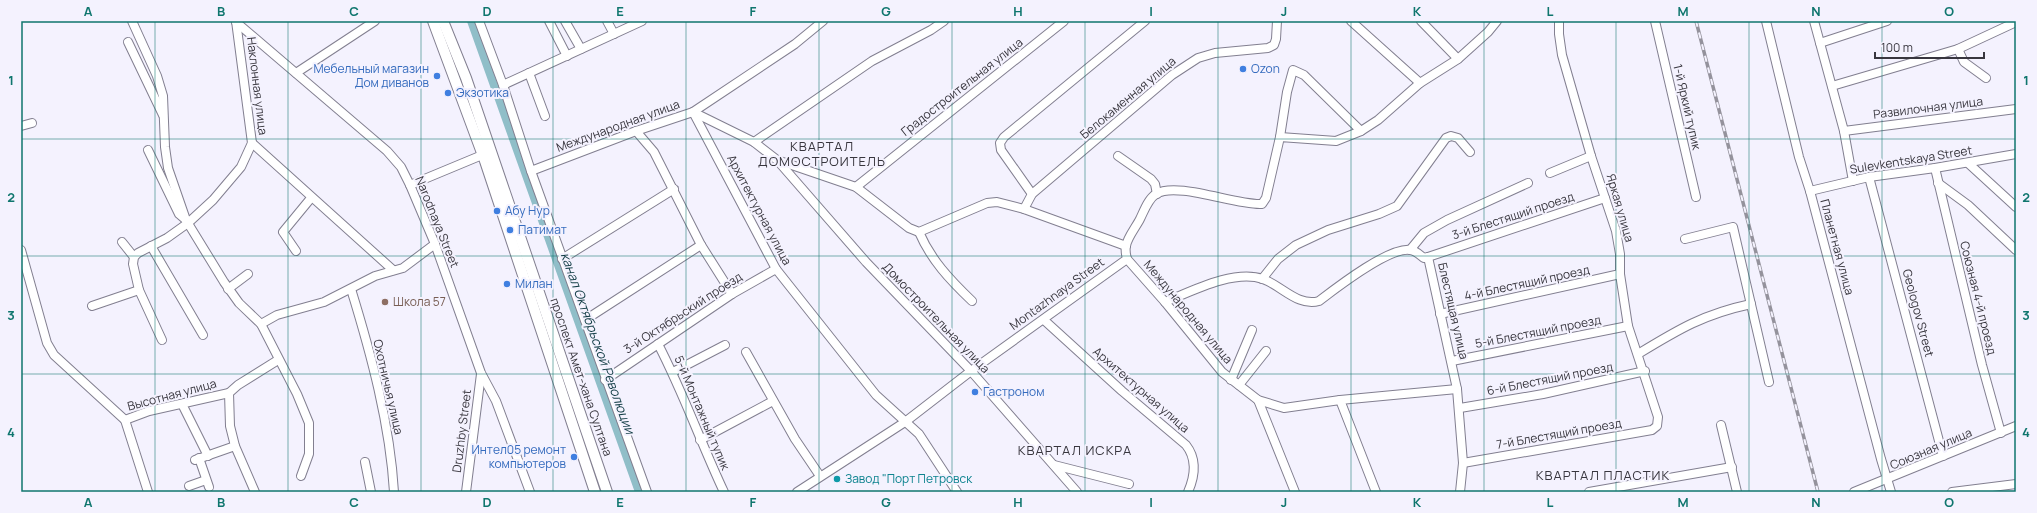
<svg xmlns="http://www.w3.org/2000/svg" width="2037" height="513" viewBox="0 0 2037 513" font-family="Manrope,sans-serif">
<rect width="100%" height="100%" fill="#f4f2fe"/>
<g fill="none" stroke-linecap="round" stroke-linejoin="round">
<polyline stroke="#90bec8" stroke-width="8" points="471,21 639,492"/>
<defs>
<g id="minor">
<polyline points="132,21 157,76 163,96 165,147 168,168 186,220 224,282 239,303 261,324 297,394 309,423 309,454 301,476"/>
<polyline points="479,21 503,85 531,171 647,492"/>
<polyline points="549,21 567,56"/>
<polyline points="565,21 581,49"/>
<polyline points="607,21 614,34"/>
<polyline points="823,21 795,44 693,112 776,269 876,395 919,434 957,492"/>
<polyline points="1351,21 1420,83"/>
<polyline points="1421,21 1458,59"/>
<polyline points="1655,21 1696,197"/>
<polyline points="1766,21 1799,157 1810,191 1881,459 1891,492"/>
<polyline points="1814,21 1844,131 1853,181"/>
<polyline points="236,22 387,151 401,167 410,185 435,244 481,373 496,401 530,492"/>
<polyline points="128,42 163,115"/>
<polyline points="1820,43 1887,21"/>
<polyline points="1958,49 1964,62 1986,78"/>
<polyline points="296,73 375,21"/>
<polyline points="529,73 545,116"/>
<polyline points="503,85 642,21"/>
<polyline points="1832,86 1958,49 2016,22"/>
<polyline points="21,126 32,123"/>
<polyline points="636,131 654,152 701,245 732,294"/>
<polyline points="1844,131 2016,109"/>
<polyline points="1280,137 1287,92 1293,70 1304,75 1361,131"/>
<polyline points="754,142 872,61 931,30 944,21"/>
<polyline points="252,143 393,270"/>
<polyline points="148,150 179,214 186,220"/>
<polyline points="1118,156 1151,179 1155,184 1157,194"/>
<polyline points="778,161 866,262 971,371 1077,492"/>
<polyline points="1968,163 2016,207"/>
<polyline points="1935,168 1982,365 2001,433"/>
<polyline points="531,171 636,131 693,112 754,142 777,160 856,187 909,228 919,232 987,203 997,202 1024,209 1126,246"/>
<polyline points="1550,173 1591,156"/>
<polyline points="1869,177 1943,456"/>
<polyline points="1938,183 1968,205 2016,250"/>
<polyline points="410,185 487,153"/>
<polyline points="856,187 1064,21"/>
<polyline points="1810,191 1869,177 1935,168 2016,154"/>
<polyline points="1032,194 1001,150 1000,143 1004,137 1145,21"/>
<polyline points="1024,209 1032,194 1172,75 1198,58 1215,53 1268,48 1274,45 1276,39 1277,21"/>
<path d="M919 232C931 260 950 280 972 301"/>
<polyline points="1685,239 1733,227 1769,382"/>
<polyline points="122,242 134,257"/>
<polyline points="151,246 203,335"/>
<polyline points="21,250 47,343 54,355 125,420"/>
<polyline points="1410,250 1424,233 1447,220 1528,183"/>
<polyline points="296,251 283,232 311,198"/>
<polyline points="1428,257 1605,198"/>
<polyline points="562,259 674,189"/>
<polyline points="1127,259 1165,302 1222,372 1258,400 1284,408 1340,400 1376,492"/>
<polyline points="1262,279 1278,259 1296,245 1328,230 1379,214 1397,206 1446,138 1451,136 1458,138 1470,152"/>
<polyline points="228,289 248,274"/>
<path d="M351 289C371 354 390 424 394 492"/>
<polyline points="139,290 162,340"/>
<path d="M1165 302C1192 291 1234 269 1263 279 1282 286 1298 307 1319 301 1336 288 1390 246 1411 250 1416 251 1420 255 1424 258L1428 257 1457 389 1463 463 1460 492"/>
<polyline points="92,306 139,290 133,264 134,257 138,253 167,238 188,223 213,200 241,167 252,143 236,21"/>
<polyline points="1440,314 1620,274"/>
<polyline points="585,320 701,245"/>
<path d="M1044 320 1122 391 1186 445C1197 459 1195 476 1188 492"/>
<polyline points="261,324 277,315 324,302 375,276 403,268 435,244"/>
<path d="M658 344C683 392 701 443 724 492"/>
<polyline points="746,352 795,439 820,476"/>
<path d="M1638 354C1679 329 1704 314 1751 304"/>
<polyline points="1452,361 1628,326"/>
<polyline points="673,372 725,345"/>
<polyline points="605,380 732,294 776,269"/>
<polyline points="1231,380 1252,330"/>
<polyline points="1239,385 1266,351"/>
<polyline points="1258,400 1295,492"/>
<polyline points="1340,400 1457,389"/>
<polyline points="182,404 208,456"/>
<polyline points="1460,408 1543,394 1645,371"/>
<polyline points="1721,425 1737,492"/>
<polyline points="700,440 773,401"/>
<polyline points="199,458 209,487"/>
<polyline points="195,460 235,446"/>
<polyline points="365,462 371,492"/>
<polyline points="1463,463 1652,430 1657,426 1658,417 1628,326 1620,274 1620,254 1616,231 1591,156 1562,55 1559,34 1559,21"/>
<polyline points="1054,465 1129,484"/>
<polyline points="189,486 206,480"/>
<polyline points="148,492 125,420 149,411 229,393"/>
<polyline points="255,492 235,446 230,426 229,393 238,385 278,360"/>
<polyline points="466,492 481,374"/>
<path d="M797 492 905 422 971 371 1127 259C1126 255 1125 250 1126 246 1127 238 1136 227 1140 219 1144 211 1148 199 1156 194 1177 181 1237 206 1262 204L1266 198 1280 137 1336 141 1361 131 1378 120 1420 83 1458 59 1488 32 1497 21"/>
<polyline points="1589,492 1732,467"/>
<polyline points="1854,492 2016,426"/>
<polyline points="1952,492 2016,484"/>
</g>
<g id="major">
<polyline points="433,21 485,161 595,492"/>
<polyline points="443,21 466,78 607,492"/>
</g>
</defs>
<use href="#minor" stroke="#827f90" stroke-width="10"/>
<use href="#major" stroke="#827f90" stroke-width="12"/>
<use href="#minor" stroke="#fff" stroke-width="8"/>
<use href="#major" stroke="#fff" stroke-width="10"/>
<defs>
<polyline id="rail" points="1696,21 1818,492"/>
</defs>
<use href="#rail" stroke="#94929c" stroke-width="3.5"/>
<use href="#rail" stroke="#f4f2fe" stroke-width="2" stroke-dasharray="6" stroke-linecap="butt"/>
</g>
<path fill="none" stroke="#0f766e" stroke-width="1" stroke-opacity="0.55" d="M155 21V492M288 21V492M421 21V492M553 21V492M686 21V492M819 21V492M952 21V492M1085 21V492M1218 21V492M1351 21V492M1484 21V492M1616 21V492M1749 21V492M1882 21V492M21 139H2016M21 256H2016M21 374H2016"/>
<g fill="#3f7fe0" stroke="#f4f2fe" stroke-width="1.5">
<circle cx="1243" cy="69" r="4"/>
<circle cx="437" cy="76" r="4"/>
<circle cx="448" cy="93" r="4"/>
<circle cx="497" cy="211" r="4"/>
<circle cx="510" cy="230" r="4"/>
<circle cx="507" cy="284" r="4"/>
<circle cx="975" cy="392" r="4"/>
<circle cx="574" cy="457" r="4"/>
</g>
<circle fill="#8d6e63" stroke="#f4f2fe" stroke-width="1.5" cx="385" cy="302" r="4"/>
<circle fill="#0f9aa8" stroke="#f4f2fe" stroke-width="1.5" cx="837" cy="479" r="4"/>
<g text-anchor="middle" stroke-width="4" stroke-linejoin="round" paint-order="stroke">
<g font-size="12" fill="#366cbe" stroke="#f4f2fe" text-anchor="start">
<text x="429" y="73" text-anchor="end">Мебельный магазин<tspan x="429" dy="14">Дом диванов</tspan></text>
<text x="1251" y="73">Ozon</text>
<text x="456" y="97">Экзотика</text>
<text x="505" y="215">Абу Нур</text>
<text x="518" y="234">Патимат</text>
<text x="515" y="288">Милан</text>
<text x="983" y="396">Гастроном</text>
<text x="566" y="454" text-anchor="end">Интел05 ремонт<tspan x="566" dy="14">компьютеров</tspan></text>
</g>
<g font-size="12" fill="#38363e" stroke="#f4f2fe">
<text transform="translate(257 86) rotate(83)" y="4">Наклонная улица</text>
<text transform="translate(962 87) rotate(-38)" y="4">Градостроительная улица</text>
<text transform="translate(1128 98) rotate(-40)" y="4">Белокаменная улица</text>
<text transform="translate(1687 107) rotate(77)" y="4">1-й Яркий тупик</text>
<text transform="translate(1928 108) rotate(-7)" y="4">Развилочная улица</text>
<text transform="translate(618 126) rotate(-20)" y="4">Международная улица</text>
<text transform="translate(1911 160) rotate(-9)" y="4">Sulevkentskaya Street</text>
<text transform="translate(1620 208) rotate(74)" y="4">Яркая улица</text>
<text transform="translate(759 210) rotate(62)" y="4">Архитектурная улица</text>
<text transform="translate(1513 216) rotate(-18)" y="4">3-й Блестящий проезд</text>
<text transform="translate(437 222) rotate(68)" y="4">Narodnaya Street</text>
<text transform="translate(1837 247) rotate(75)" y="4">Планетная улица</text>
<text transform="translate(1527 283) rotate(-12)" y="4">4-й Блестящий проезд</text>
<text transform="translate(1057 294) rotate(-36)" y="4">Montazhnaya Street</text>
<text transform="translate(1978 298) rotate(76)" y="4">Союзная 4-й проезд</text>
<text transform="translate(1453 311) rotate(77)" y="4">Блестящая улица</text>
<text transform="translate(1188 312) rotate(50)" y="4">Международная улица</text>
<text transform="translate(683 313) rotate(-33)" y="4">3-й Октябрьский проезд</text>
<text transform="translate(1918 313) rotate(75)" y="4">Geologov Street</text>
<text transform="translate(936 318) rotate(46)" y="4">Домостроительная улица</text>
<text transform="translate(1538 332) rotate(-11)" y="4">5-й Блестящий проезд</text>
<text transform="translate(581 377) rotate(71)" y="4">проспект Амет-хана Султана</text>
<text transform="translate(1550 379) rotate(-11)" y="4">6-й Блестящий проезд</text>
<text transform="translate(388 387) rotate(77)" y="4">Охотничья улица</text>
<text transform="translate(1141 390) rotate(41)" y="4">Архитектурная улица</text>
<text transform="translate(172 395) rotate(-15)" y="4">Высотная улица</text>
<text transform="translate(702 413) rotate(67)" y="4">5-й Монтажный тупик</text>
<text transform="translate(462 431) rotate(-83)" y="4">Druzhby Street</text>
<text transform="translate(1559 434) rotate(-10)" y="4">7-й Блестящий проезд</text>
<text transform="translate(1931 449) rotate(-23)" y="4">Союзная улица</text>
</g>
<g font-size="12" fill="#785e54" stroke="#f4f2fe" text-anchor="start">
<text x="393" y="306">Школа 57</text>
</g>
<g font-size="12" fill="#0d838f" stroke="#f4f2fe" text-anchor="start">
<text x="845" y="483">Завод "Порт Петровск</text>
</g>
<g font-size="13" letter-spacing="1" fill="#38363e" stroke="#f4f2fe">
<text x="822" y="151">КВАРТАЛ<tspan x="822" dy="15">ДОМОСТРОИТЕЛЬ</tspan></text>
<text x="1075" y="455">КВАРТАЛ ИСКРА</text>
<text x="1603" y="480">КВАРТАЛ ПЛАСТИК</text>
</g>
<g font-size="13" font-style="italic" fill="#123d45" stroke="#f4f2fe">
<text transform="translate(598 343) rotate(70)" y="5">канал Октябрьской Революции</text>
</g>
</g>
<rect width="2037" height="513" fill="none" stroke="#f4f2fe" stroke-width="44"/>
<path d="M1875 52v6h109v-6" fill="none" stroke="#38363e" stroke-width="2"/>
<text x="1881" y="52" font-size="12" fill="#38363e" stroke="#f4f2fe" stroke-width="3" paint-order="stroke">100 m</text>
<rect x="22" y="22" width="1993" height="469" fill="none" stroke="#0f766e" stroke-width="1.5"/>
<g font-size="13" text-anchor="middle" font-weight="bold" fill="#0f766e">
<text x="88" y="16">A</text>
<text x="221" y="16">B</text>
<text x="354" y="16">C</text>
<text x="487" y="16">D</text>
<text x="620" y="16">E</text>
<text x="753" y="16">F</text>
<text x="886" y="16">G</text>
<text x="1018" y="16">H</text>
<text x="1151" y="16">I</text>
<text x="1284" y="16">J</text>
<text x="1417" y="16">K</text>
<text x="1550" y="16">L</text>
<text x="1683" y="16">M</text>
<text x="1816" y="16">N</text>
<text x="1949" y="16">O</text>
<text x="11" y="85">1</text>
<text x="2026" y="85">1</text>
<text x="11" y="202">2</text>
<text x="2026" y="202">2</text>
<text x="11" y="320">3</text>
<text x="2026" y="320">3</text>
<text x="11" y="437">4</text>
<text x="2026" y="437">4</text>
<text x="88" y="507">A</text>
<text x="221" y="507">B</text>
<text x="354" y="507">C</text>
<text x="487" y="507">D</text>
<text x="620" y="507">E</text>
<text x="753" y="507">F</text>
<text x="886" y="507">G</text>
<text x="1018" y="507">H</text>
<text x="1151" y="507">I</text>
<text x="1284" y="507">J</text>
<text x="1417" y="507">K</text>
<text x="1550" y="507">L</text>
<text x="1683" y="507">M</text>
<text x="1816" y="507">N</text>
<text x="1949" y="507">O</text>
</g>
</svg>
